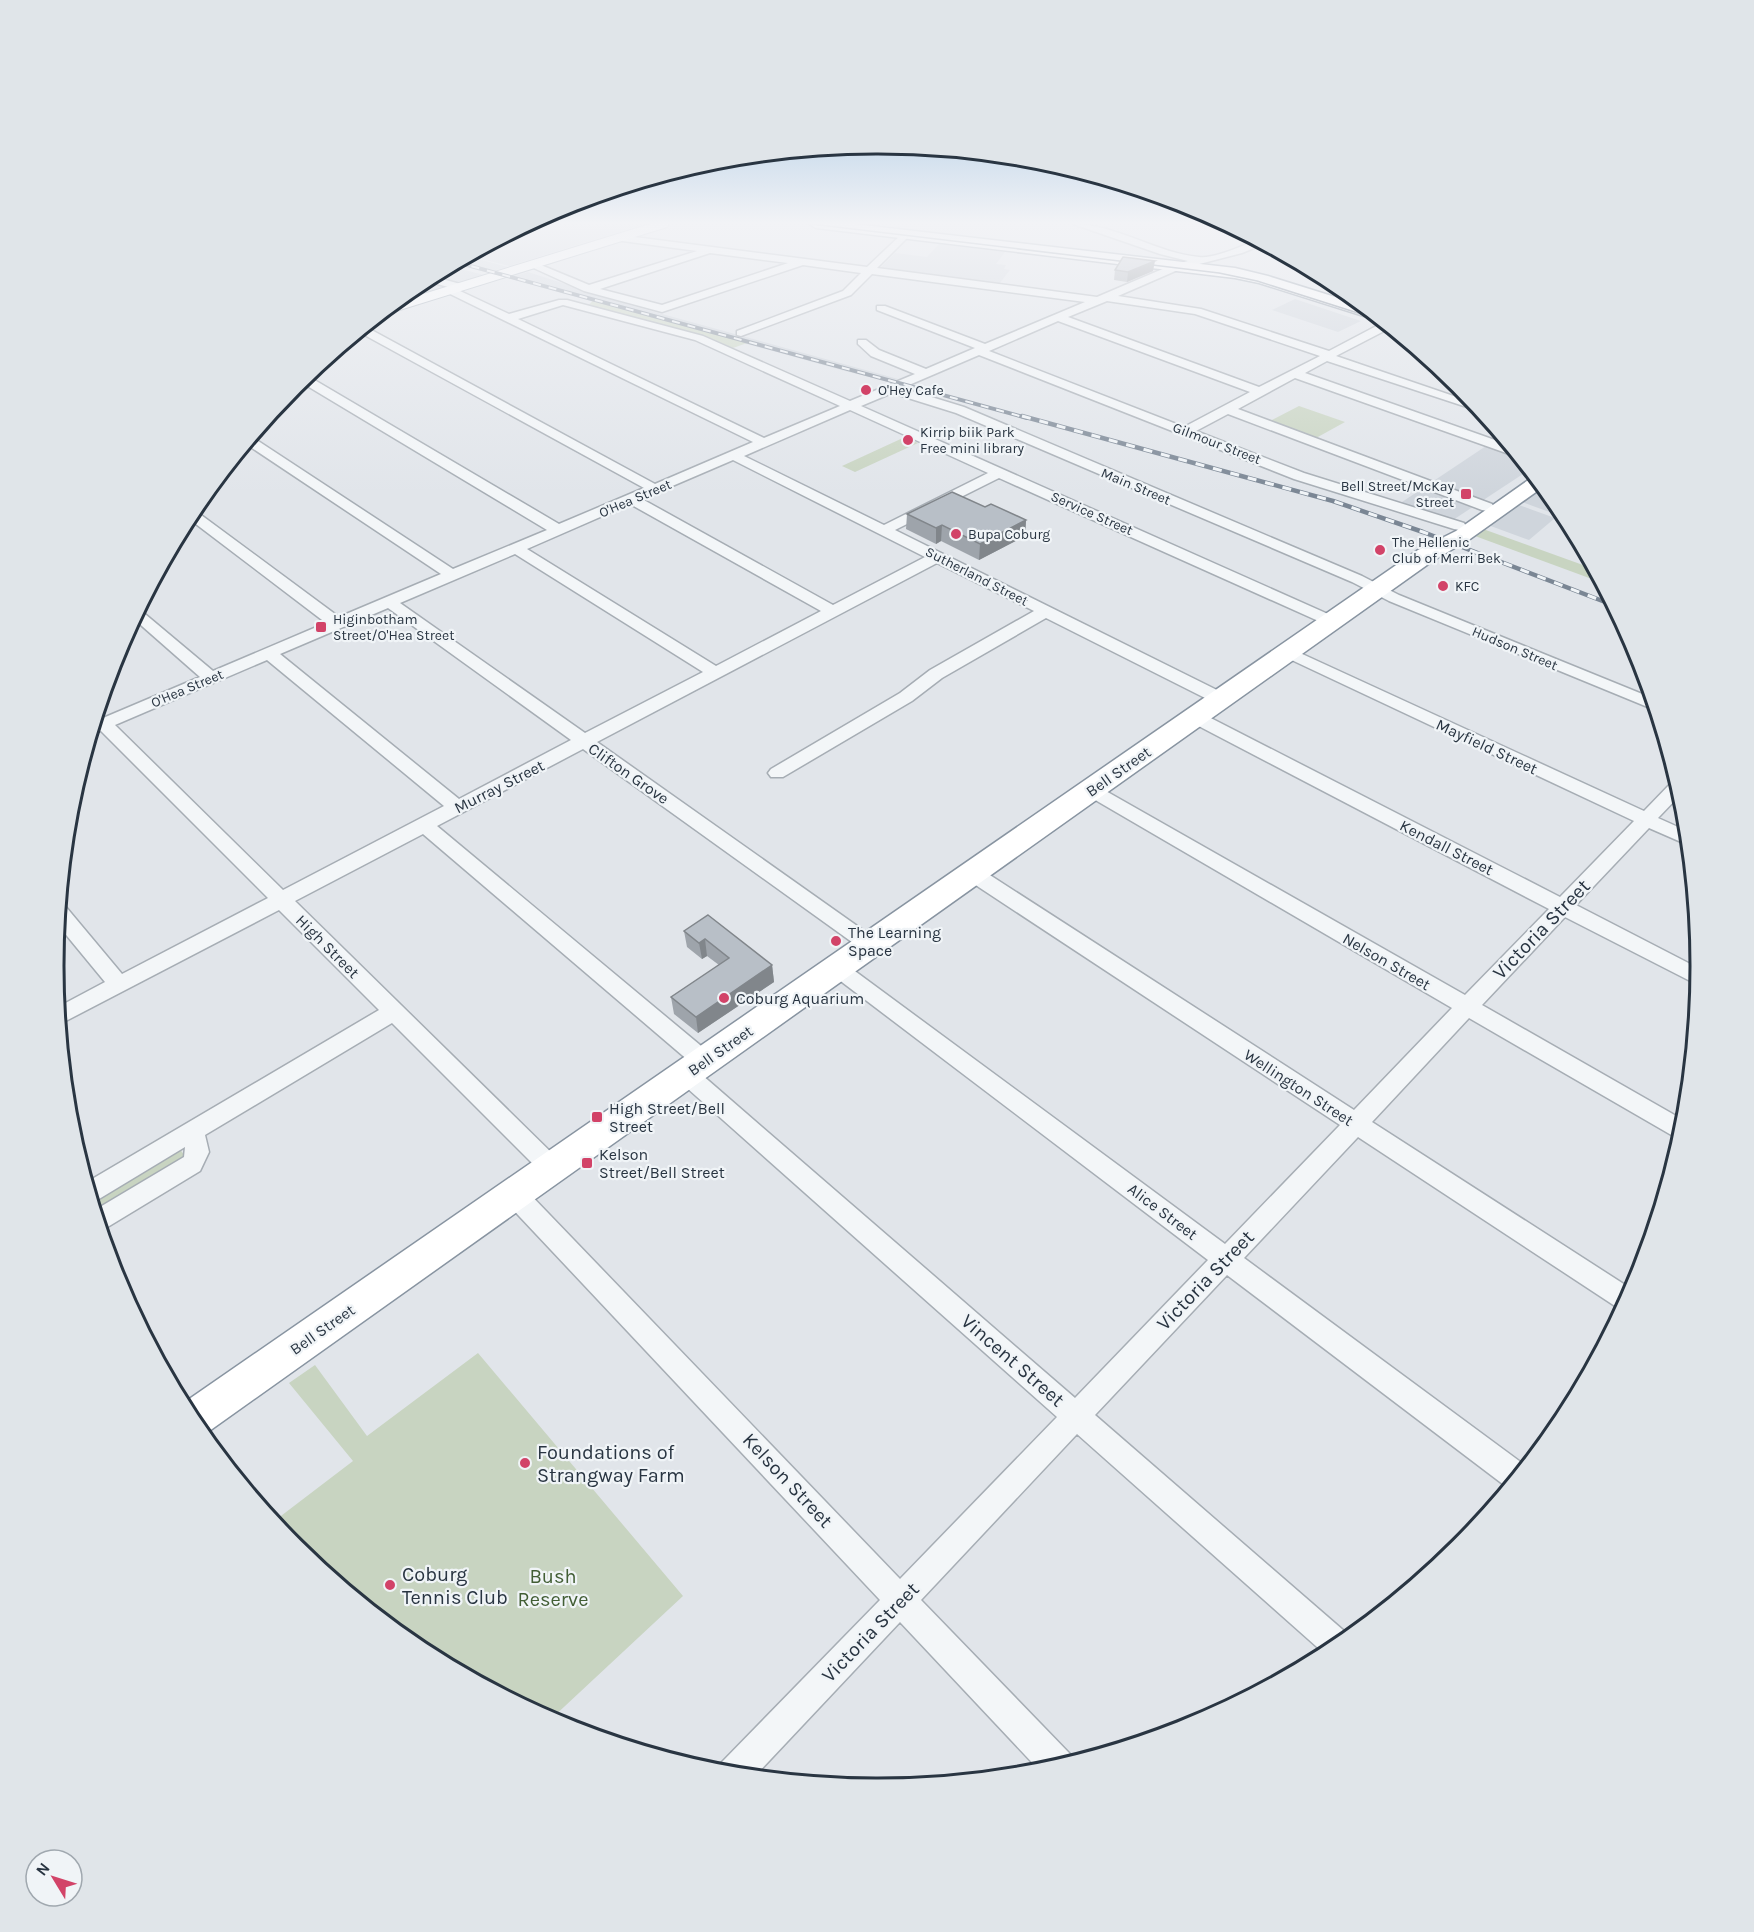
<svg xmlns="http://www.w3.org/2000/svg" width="1754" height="1932" viewBox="0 0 1754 1932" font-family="Karla,sans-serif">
<rect width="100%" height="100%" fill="#e1e5ea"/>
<g fill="#cfd5dc">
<polygon points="528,224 645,224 509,266 469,256"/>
<polygon points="939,244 1005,252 996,264 1006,265 1004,269 1010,270 999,284 880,268 895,253 927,257"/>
<polygon points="467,256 508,267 488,272 454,264"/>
<polygon points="449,266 484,275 395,302 420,282"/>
<polygon points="528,272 633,306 898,379 890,382 845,371 508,278"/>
<polygon points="1295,299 1361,321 1338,332 1272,310"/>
<polygon points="1501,436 1529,470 1453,520 1399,504"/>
<polygon points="1541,484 1561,509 1566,518 1519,501"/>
<polygon points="1516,504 1555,518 1529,540 1488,525"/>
</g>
<g fill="#c8d4c1">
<polygon points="593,300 747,343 733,348 705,336 589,305"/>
<polygon points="1299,406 1345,422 1316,438 1270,421"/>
<polygon points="905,437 918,443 855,472 842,466"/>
<polygon points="1483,529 1594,569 1600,582 1475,536"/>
<polygon points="180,1149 184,1155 180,1164 97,1216 91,1197"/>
<polygon points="478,1353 683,1596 550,1720 419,1650 295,1548 273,1522 353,1461 289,1383 315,1365 367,1436"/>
</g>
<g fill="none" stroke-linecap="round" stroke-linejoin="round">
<defs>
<g id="minor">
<path d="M1073 224C1116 224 1156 253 1199 257 1214 259 1242 246 1256 240L1264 244 1242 253 1180 269 1118 296 1201 309 1329 351 1384 322 1390 328 1336 356 1474 403 1482 412 1327 361 1305 373 1509 445 1517 454H1509L1295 378 1238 409 1492 504 1494 507 1487 511 1482 510 1228 414 1196 431 1304 473 1464 523 1466 526 1459 530 1454 529 1294 479 979 355 902 388 964 407 1362 576 1399 595 1652 698 1655 710 1389 601 1352 582 956 413 892 393 861 406 1337 618 1339 621 1337 624H1325L999 478 895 530 1227 695 1230 699 1227 703H1215L1046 618 942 678 912 701 783 777H771L768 773 771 769 900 693 930 670 1034 611 937 563 597 742 877 940 880 945 877 950 870 952 863 950 583 749 437 826 712 1055 715 1061 712 1067 704 1070 696 1067 423 834 295 901 560 1161 564 1168 560 1175 552 1178 544 1175 392 1023 205 1135 209 1152 200 1171 101 1231 95 1210 184 1157 185 1147 99 1199 92 1201 87 1182 379 1010 279 910 60 1024 58 1007 105 982 58 925 60 905 66 907 122 974 268 898 101 731 92 733 96 721 200 677 134 619 139 609 213 671 326 623 188 518 193 509 339 617 441 574 246 444 252 437 453 569 547 530 299 381 306 375 559 524 644 488 359 332 366 327 655 484 753 442 446 292 445 290 448 287 423 280 431 276 464 285V289L458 290 509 314 559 300H567L703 336 850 401 915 374 871 356 858 344V340H866L879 350 926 369 975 348 877 310V306H885L985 344 1085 302 872 274 851 295 741 336 737 335V331L843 291 861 273 803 265 662 312 584 291 527 265 536 263 589 285 697 251 615 240V236L619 235 867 267 904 232 908 233V237L877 268 1097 297 1172 265 1188 261 1160 254ZM710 253 788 263 662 305 600 289ZM1107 301 1195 314 1320 356 1259 387 1068 317ZM563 305 695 340 840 406 764 438 518 319ZM1058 321 1250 392 1184 427 989 351ZM850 410 988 473 884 525 744 456ZM733 460 925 557 833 605 642 499ZM630 504 821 611 716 666 527 549ZM515 554 703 672 585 733 400 603ZM388 608 571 740 459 799 280 654ZM267 660 444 806 283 890 115 725Z"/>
<polygon points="1287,647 1644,811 1672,782 1677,781 1681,794 1658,818 1687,831 1688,845 1649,828 1576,905 1700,969 1698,985 1565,917 1482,1005 1685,1121 1680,1140 1469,1018 1372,1122 1633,1290 1622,1310 1618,1308 1358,1137 1244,1258 1526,1466 1508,1488 1227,1275 1095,1415 1351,1637 1326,1655 1077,1434 921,1600 1071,1755 1074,1762 1041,1772 900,1622 754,1777 717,1773 721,1763 880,1600 505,1201 502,1194 505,1187 514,1184 523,1187 900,1579 1057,1417 678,1080 675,1074 678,1068 686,1065 694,1068 1075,1398 1208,1260 830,973 826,968 830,963 837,960 844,963 1225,1244 1340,1125 965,878 962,873 965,868 972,866 979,868 1354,1110 1452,1008 1085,794 1082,790 1085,786 1097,786 1465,995 1549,909 1189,721 1186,717 1189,713 1201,713 1560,897 1634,821 1281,655 1279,652 1281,649"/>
</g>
<polygon id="major" points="650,224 669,224 667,227 390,313 381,313 394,303"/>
<g id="highway">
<polygon points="809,224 854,224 1235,268 1268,276 1364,306 1378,318 1367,317 1259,283 1235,278 816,228"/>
<polygon points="1534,476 1543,487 1470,539 1434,560 205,1434 203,1435 182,1404 1418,550 1456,531"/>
</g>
</defs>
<use href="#minor" stroke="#a6adb4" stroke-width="3"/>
<use href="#major" stroke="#a0abb6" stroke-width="2"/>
<use href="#highway" stroke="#8894a1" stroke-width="3"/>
<use href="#minor" fill="#f3f6f8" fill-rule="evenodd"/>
<use href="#major" fill="#fff" fill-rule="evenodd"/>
<use href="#highway" fill="#fff" fill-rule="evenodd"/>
<polyline stroke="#7a8694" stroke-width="1.5" points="811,224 1219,273 1257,281 1383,321"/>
<defs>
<polyline id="rail-far1" points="456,262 1027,418"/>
<polyline id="rail" points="1022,416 1333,501 1423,532 1613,605"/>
</defs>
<use href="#rail-far1" stroke="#7a8694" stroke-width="4"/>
<use href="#rail" stroke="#7a8694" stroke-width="4.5"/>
<use href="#rail-far1" stroke="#f0f4f7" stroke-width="2" stroke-dasharray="8" stroke-linecap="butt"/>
<use href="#rail" stroke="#f0f4f7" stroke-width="3" stroke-dasharray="9" stroke-linecap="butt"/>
</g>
<g fill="#9ea4ab">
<polygon points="1115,270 1153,271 1127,282 1114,280"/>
<polygon points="985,507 1026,520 1025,536 979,560 941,541 936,544 906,529 907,514"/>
<polygon points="1585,553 1590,562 1582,560"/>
<polygon points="684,931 772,965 774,982 698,1033 674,1014 671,997 719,965 707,956 702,959 687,947"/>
</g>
<g fill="#81868b">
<polygon points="1155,261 1153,271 1127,282 1128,272"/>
<polygon points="1026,520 1025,536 979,560 980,544"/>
<polygon points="942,525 941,541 936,544 936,528"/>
<polygon points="705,939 707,956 702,959 699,943"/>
<polygon points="772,965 774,982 698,1033 696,1017"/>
</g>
<g fill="#b8bfc7" stroke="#81868b" stroke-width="1.5">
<polygon points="1123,257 1155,261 1128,272 1115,270"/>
<polygon points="952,492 985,507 991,504 1026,520 980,544 942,525 936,528 907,514"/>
<polygon points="708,915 772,965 696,1017 671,997 729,958 705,939 699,943 684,931"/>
</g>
<linearGradient id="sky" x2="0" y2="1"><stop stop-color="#89b5dc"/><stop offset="0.45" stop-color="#f2f3f6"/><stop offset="1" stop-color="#f2f3f6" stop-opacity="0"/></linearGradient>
<rect width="1754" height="495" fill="url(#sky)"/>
<g fill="#d24368" stroke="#f0f4f7" stroke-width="2">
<circle cx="866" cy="390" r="6"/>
<circle cx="908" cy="440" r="6"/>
<rect x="1460" y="488" width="12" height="12" rx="3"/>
<circle cx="956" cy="534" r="6"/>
<circle cx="1380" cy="550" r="6"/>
<circle cx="1443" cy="586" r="6"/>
<rect x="315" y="621" width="12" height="12" rx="3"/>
<circle cx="836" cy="941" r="6"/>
<circle cx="724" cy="998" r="6"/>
<rect x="591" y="1111" width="12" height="12" rx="3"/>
<rect x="581" y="1157" width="12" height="12" rx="3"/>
<circle cx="525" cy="1463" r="6"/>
<circle cx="390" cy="1585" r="6"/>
</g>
<g text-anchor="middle" stroke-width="4.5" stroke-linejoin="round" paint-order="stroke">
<g font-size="14" fill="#293542" stroke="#f0f4f7" text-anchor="start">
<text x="878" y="395">O'Hey Cafe</text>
<text x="920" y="437">Kirrip biik Park<tspan x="920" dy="16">Free mini library</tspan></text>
<text x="1454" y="491" text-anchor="end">Bell Street/McKay<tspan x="1454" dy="16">Street</tspan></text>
<text x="968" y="539">Bupa Coburg</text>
<text x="1392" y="547">The Hellenic<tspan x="1392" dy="16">Club of Merri Bek</tspan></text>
<text x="1455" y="591">KFC</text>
<text x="333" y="624">Higinbotham<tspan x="333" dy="16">Street/O'Hea Street</tspan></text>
</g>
<g font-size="14" fill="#293542" stroke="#f0f4f7">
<text transform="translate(1217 443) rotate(21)" y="5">Gilmour Street</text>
<text transform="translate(1136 486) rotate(23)" y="5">Main Street</text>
<text transform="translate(635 498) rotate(-23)" y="5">O'Hea Street</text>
<text transform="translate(1092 513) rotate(24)" y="5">Service Street</text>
<text transform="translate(977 576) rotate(27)" y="5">Sutherland Street</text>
<text transform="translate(1515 648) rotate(23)" y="5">Hudson Street</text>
<text transform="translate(187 688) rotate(-23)" y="5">O'Hea Street</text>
</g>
<g font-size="16" fill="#293542" stroke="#f0f4f7">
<text transform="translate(1487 746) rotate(25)" y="6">Mayfield Street</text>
<text transform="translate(1118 771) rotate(-35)" y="6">Bell Street</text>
<text transform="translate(629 773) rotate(35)" y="6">Clifton Grove</text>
<text transform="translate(499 786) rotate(-27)" y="6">Murray Street</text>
<text transform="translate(1447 847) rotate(27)" y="6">Kendall Street</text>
<text transform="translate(328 946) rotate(45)" y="6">High Street</text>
<text transform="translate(1387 961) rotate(30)" y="6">Nelson Street</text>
<text transform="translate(720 1050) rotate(-35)" y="6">Bell Street</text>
<text transform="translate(1299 1087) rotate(33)" y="6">Wellington Street</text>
<text transform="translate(1163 1211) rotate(37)" y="6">Alice Street</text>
<text transform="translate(322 1329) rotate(-35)" y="6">Bell Street</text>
</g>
<g font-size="16" fill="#293542" stroke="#f0f4f7" text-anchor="start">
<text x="848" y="938">The Learning<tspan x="848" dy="18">Space</tspan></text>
<text x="736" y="1004">Coburg Aquarium</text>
<text x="609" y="1114">High Street/Bell<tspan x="609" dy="18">Street</tspan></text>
<text x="599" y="1160">Kelson<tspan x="599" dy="18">Street/Bell Street</tspan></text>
</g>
<g font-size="20" fill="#293542" stroke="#f0f4f7">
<text transform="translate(1541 929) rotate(-46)" y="7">Victoria Street</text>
<text transform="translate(1205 1280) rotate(-46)" y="7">Victoria Street</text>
<text transform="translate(1013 1360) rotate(41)" y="7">Vincent Street</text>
<text transform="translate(788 1480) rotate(47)" y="7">Kelson Street</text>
<text transform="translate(870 1632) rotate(-46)" y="7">Victoria Street</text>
</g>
<g font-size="20" fill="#293542" stroke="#f0f4f7" text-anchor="start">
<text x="537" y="1459">Foundations of<tspan x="537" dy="23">Strangway Farm</tspan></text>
<text x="402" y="1581">Coburg<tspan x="402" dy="23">Tennis Club</tspan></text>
</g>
<g font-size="20" fill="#425e35" stroke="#f0f4f7">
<text x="553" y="1583">Bush<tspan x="553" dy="23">Reserve</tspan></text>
</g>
</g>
<path d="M0 0H1754V1932H0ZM876 154H878A812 812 0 0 1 1690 966V966A812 812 0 0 1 878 1778H876A812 812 0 0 1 64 966V966A812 812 0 0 1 876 154Z" fill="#e0e5e9" fill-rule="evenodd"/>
<path fill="none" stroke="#293542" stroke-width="3" d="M876 154H878A812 812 0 0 1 1690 966V966A812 812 0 0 1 878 1778H876A812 812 0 0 1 64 966V966A812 812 0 0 1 876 154Z"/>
<g transform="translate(54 1878) rotate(308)"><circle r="28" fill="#f0f4f7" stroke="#a0a8af" stroke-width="1.5"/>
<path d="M0-4.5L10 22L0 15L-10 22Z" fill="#d24368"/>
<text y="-9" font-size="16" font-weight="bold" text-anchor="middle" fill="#293542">N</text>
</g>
</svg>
